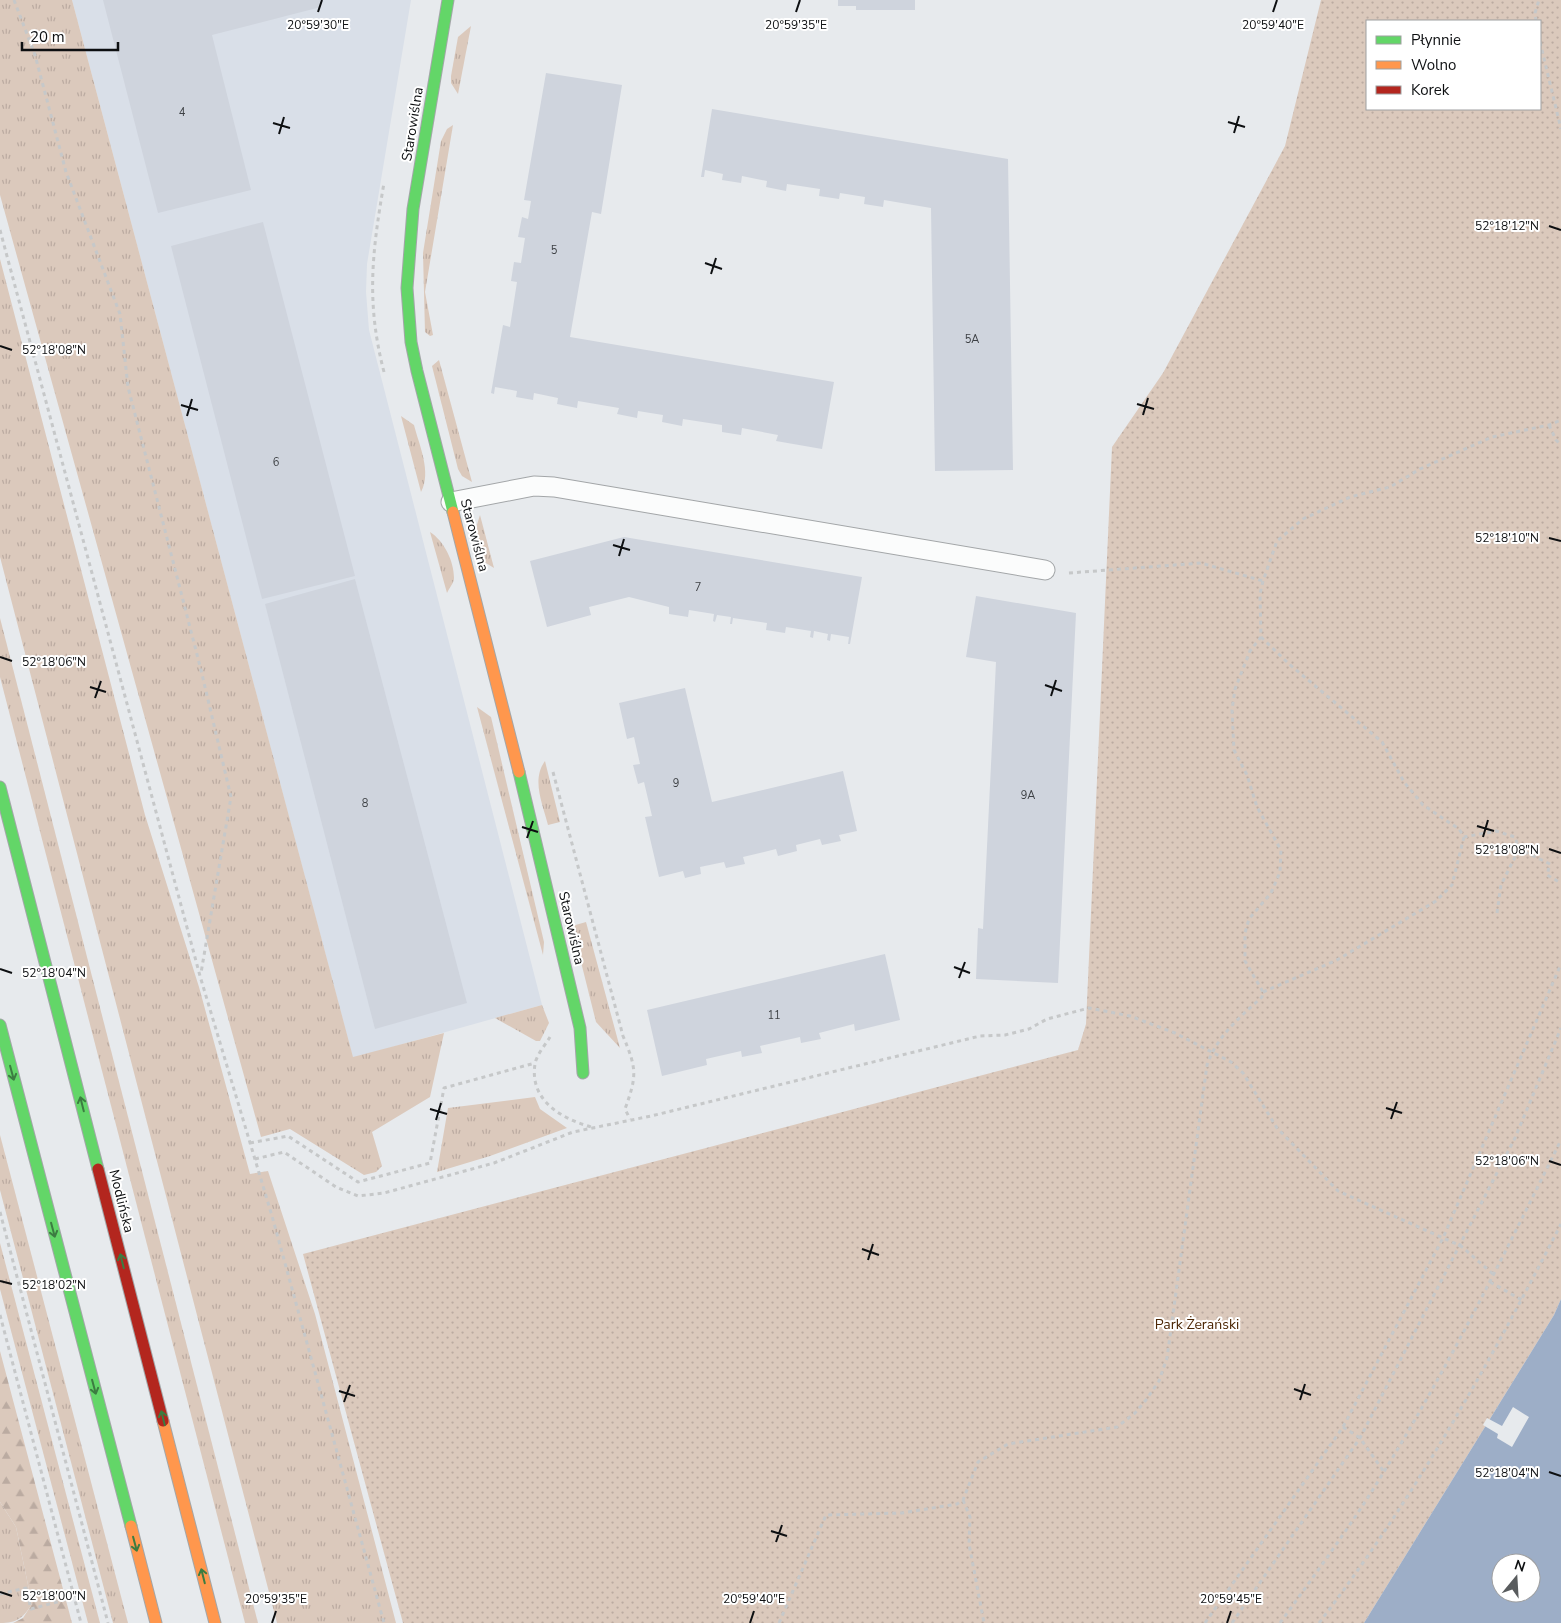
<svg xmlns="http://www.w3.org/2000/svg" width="1561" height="1623" viewBox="0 0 1561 1623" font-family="'Nunito Sans',sans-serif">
<defs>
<pattern id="grass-tufts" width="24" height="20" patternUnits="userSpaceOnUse" patternTransform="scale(1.25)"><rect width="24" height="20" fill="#dbc9bc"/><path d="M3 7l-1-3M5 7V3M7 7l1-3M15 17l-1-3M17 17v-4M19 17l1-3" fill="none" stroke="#bbaba1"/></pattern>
<pattern id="forest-firs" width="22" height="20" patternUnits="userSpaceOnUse" patternTransform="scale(1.25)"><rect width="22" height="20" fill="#dbc9bc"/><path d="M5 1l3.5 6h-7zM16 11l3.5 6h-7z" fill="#bbaba1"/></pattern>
<pattern id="park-dots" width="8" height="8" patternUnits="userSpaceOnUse" patternTransform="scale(1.25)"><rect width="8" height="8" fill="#dbc9bc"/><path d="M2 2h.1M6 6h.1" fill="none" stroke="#bbaba1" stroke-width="1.8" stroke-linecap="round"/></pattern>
</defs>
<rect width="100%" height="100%" fill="#e7eaed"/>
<polygon fill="#d9dfe8" points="72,0 411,0 367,264 366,292 369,330 542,1005 353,1058"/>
<g fill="url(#grass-tufts)">
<polygon points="0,0 72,0 353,1057 444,1033 430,1097 372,1132 382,1166 376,1172 364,1175 290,1129 261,1137 0,195"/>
<polygon points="471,26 458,94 451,83 451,76 458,37"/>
<polygon points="453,125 425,292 433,335 430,336 425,332 423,253 441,141 447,129"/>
<polygon points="0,259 145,815 199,987 250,1174 268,1171 315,1314 396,1623 277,1623 0,557"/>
<polygon points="439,360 472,482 462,476 458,469 432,366"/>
<path d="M401 416 414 425C419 445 432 472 421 492Z"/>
<polygon points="480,515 494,568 481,560 474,534"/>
<path d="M430 532C444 541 454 561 454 578 454 583 449 588 447 593Z"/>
<polygon points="0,618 258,1623 245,1623 0,677"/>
<polygon points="477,707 491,717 544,942 543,955"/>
<path d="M545 761 560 822 548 825C543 805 531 780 545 761Z"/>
<polygon points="586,922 620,1048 596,1022 572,926"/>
<polygon points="542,1005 549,1023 540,1041 536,1041 495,1018"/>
<polygon points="535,1097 540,1109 567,1128 490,1156 437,1172 448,1108"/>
<polygon points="0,1135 128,1623 113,1623 0,1190"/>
<polygon points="0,1243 100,1623 88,1623 0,1289"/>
<path d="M0 1502 16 1527 32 1604C23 1618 17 1623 0 1623Z"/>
</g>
<polygon fill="url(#forest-firs)" points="0,1351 72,1623 13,1623 23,1618 32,1604 16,1527 0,1502"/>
<path fill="url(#park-dots)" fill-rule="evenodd" d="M1321 0H1561V1299L1554 1315 1364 1623H403L303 1254 1078 1050 1086 1024 1112 447 1163 373 1285 146ZM1367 21H1540V109H1367Z"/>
<path fill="#9daec7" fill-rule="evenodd" d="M1561 1299V1623H1364L1554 1315ZM1501 1563H1531V1593H1501Z"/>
<polygon fill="#e7eaed" points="1513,1407 1529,1417 1512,1447 1497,1438 1498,1434 1483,1425 1487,1418 1502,1426"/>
<g fill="#cfd4dd">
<polygon points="103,0 322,0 321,7 212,35 251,190 158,213"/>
<polygon points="838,0 915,0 915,10 856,10 856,6 838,6"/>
<polygon points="546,73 622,85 601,214 592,212 570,337 834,382 822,449 776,441 778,435 742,428 741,435 722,432 722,425 683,419 682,426 662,422 663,415 638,411 637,418 617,414 619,408 578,401 577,408 557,404 558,398 534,393 533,400 516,397 517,391 495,387 494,394 491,393 503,325 510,327 517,282 511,281 514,262 521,263 525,238 518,237 522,217 528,219 531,201 524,200"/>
<polygon points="712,109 1008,159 1013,470 935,471 931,208 884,200 883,207 864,204 865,197 840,193 839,199 819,196 820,189 787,184 786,191 766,187 767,181 742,176 741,183 722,180 723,174 705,170 704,177 701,177"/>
<polygon points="263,222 355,576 262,599 171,246"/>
<polygon points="624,537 862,577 850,644 848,644 849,637 831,634 830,641 827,640 828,634 814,631 813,638 810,637 811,631 786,627 785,633 766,630 767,623 733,618 732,624 730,624 731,617 717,615 715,622 713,621 714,614 689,610 688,617 669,614 669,607 629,597 589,607 591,615 547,627 530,561"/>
<polygon points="355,579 467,1003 375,1029 265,604"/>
<polygon points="976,596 1076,613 1058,983 976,979 978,928 983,929 996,662 966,657"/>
<polygon points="685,688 712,802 843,771 857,831 839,835 841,841 822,845 820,839 796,845 797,851 778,856 776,849 743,857 745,864 726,868 724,862 700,867 701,874 685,878 683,871 659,877 645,817 652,816 644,782 638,784 633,765 640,764 634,737 627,739 619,703"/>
<polygon points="885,954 900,1020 855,1031 854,1024 819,1033 821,1039 801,1043 800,1037 760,1046 762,1053 742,1057 741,1051 706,1059 707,1065 662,1076 647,1010"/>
</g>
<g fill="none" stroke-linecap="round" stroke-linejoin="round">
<defs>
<polyline id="lane" points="451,502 534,486 554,487 1045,570"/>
<g id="fast">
<polyline points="448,0 413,209 407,288 411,342 417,371 453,512"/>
<polyline points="519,772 580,1028 583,1073"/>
<polyline points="0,787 98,1169"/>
<polyline points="0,1025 131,1526"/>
</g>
<g id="slow">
<polyline points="453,512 519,772"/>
<polyline points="163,1421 215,1623"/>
<polyline points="131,1526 156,1623"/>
</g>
<polyline id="jam" points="98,1169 163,1421"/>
</defs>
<use href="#lane" stroke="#a3a6a8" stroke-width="21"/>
<use href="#fast" stroke="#a3a6a8" stroke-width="13"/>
<use href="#slow" stroke="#a3a6a8" stroke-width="13"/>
<use href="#jam" stroke="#a3a6a8" stroke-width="13"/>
<g stroke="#c6c8c9" stroke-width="3" stroke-dasharray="4 4" stroke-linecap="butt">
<polyline points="14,0 35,55 66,172 120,314 128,387 201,670 231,797 201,973"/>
<polyline points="1536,21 1535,13 1539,0"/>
<polyline points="1540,42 1561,129"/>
<polyline points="0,230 200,976 272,1216 384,1623"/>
<path d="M384 372C366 303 372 252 384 183"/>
<polyline points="1549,425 1556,440 1561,445"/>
<polyline points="1069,573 1201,563 1263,581"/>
<polyline points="1261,637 1289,664 1382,742 1404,782 1423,805 1459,829 1464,837 1496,831 1515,837 1519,849 1550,864 1547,875 1561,883"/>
<path d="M553 772 623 1036C637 1069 637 1076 625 1109L630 1119"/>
<polyline points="1497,913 1501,885 1519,849"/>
<polyline points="1263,992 1337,960 1436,901 1452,885 1464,837"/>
<path d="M550 1037C545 1045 536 1056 535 1064 529 1102 564 1120 595 1128"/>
<polyline points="250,1143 288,1136 358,1182 430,1163 444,1088 535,1063"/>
<polyline points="255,1159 284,1152 336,1187 358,1196 384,1193 494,1163 573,1132 651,1116 980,1036 1005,1035 1029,1029 1047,1019 1089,1008 1130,1016 1175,1033 1231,1062 1243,1073 1277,1128 1338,1191 1461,1246 1494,1275"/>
<polyline points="0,1212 108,1623"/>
<polyline points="1490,1282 1522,1300"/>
<polyline points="0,1315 81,1623"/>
<polyline points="1343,1427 1360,1438 1384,1472"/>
<polyline points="963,1500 970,1517 969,1544 984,1623"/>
<polyline points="0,1594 26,1588 31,1609 75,1597"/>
<path d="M779 1623 826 1515 902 1513 957 1504 963 1500 978 1462 1008 1444 1117 1427 1135 1413 1146 1400 1159 1381 1167 1358 1207 1065C1217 1036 1240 1017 1262 997L1263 992 1245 961V933L1249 919 1271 893 1280 872 1281 850 1257 807 1247 775 1234 750 1232 710 1235 689 1250 651 1261 637 1260 594 1263 581 1277 541 1303 519 1350 497 1390 487 1420 469 1492 437 1549 425 1561 420"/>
<polyline points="1205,1623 1343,1427 1443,1238 1561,964"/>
<polyline points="1232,1623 1360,1438 1515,1138 1561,1028"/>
<path d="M1280 1623C1316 1573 1353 1523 1385 1470 1450 1364 1506 1251 1561 1140"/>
<path d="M1319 1623C1414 1499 1490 1362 1561 1224"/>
</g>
<use href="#lane" stroke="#fbfcfc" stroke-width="19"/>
<use href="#fast" stroke="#63d668" stroke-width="11"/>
<use href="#slow" stroke="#ff974d" stroke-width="11"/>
<use href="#jam" stroke="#b3261e" stroke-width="11"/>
</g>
<defs><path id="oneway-shaft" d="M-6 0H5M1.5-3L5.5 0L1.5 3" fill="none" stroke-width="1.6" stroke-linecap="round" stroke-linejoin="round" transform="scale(1.25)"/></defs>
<g stroke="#3c7c41">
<use href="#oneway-shaft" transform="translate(12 1073) rotate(75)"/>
<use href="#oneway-shaft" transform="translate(82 1104) rotate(-104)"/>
<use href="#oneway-shaft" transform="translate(53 1230) rotate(75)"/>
<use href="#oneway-shaft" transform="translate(122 1261) rotate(-104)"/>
<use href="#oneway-shaft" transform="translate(94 1387) rotate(75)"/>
<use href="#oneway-shaft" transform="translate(163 1418) rotate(-104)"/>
<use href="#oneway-shaft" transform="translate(135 1544) rotate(75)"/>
<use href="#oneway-shaft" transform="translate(203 1576) rotate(-104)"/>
</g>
<path fill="none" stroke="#0d0f11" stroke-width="2" d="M318 12 322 0M796 12 800 0M1273 12 1277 0M1228 122 1245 127M273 123 290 128M1234 133 1239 116M279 134 284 117M1549 226 1561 230M705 263 722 269M711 274 716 258M0 346 12 350M1137 404 1154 409M181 405 198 410M1143 415 1148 398M187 416 192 399M1549 538 1561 541M613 545 630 550M619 556 624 539M0 657 12 661M1045 685 1062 691M90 687 106 692M1051 696 1056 680M95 698 101 681M1477 826 1494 831M522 827 538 832M1483 837 1488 820M527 838 533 821M1549 849 1561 853M954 967 970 973M0 969 12 973M959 978 965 962M1386 1108 1402 1113M430 1109 447 1114M1391 1119 1397 1102M436 1120 441 1103M1549 1161 1561 1165M862 1249 879 1255M868 1260 873 1244M0 1281 12 1284M1294 1389 1311 1395M339 1391 355 1396M1300 1400 1305 1384M344 1402 350 1385M1549 1472 1561 1476M771 1531 787 1536M776 1542 782 1525M0 1592 12 1596M272 1623 276 1611M750 1623 754 1611M1227 1623 1231 1611"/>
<g text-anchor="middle" stroke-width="4" stroke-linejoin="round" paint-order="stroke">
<g font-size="11" fill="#3e4145">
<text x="182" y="116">4</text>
<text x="554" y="254">5</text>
<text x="972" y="343">5A</text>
<text x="276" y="466">6</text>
<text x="698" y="591">7</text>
<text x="676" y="787">9</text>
<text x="1028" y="799">9A</text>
<text x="365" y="807">8</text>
<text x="774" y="1019">11</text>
</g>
<g font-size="14" fill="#0d0f11" stroke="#fff">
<text transform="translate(412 124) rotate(-81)" y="5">Starowiślna</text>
<text transform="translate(475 535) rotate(75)" y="5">Starowiślna</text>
<text transform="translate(572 928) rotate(77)" y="5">Starowiślna</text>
<text transform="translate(122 1201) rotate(76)" y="5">Modlińska</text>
</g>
<g font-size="14" fill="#4c2705" stroke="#fff">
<text x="1197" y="1329">Park Żerański</text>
</g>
</g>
<g font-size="12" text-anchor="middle" fill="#0d0f11" stroke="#fff" stroke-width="4" stroke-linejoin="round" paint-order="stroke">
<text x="318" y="29">20°59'30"E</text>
<text x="796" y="29">20°59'35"E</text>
<text x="1273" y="29">20°59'40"E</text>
<text x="1507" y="230">52°18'12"N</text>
<text x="54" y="354">52°18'08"N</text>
<text x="1507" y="542">52°18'10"N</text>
<text x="54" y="666">52°18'06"N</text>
<text x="1507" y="854">52°18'08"N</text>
<text x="54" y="977">52°18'04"N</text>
<text x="1507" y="1165">52°18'06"N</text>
<text x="54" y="1289">52°18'02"N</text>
<text x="1507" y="1477">52°18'04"N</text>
<text x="54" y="1600">52°18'00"N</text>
<text x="276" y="1603">20°59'35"E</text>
<text x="754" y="1603">20°59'40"E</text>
<text x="1231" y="1603">20°59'45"E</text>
</g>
<rect x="1366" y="20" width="175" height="90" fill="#ffffff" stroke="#9e9fa0"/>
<rect x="1376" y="36" width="25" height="8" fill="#63d668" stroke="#9e9fa0"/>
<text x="1411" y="45" font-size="15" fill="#0d0f11">Płynnie</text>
<rect x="1376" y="61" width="25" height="8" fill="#ff974d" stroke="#9e9fa0"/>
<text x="1411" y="70" font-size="15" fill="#0d0f11">Wolno</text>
<rect x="1376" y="86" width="25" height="8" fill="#b3261e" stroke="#9e9fa0"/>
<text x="1411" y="95" font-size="15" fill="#0d0f11">Korek</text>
<g transform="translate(1516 1578) rotate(18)"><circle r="24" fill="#ffffff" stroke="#9e9fa0"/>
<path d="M0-4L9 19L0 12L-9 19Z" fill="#595c5e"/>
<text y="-8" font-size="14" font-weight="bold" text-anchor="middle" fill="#0d0f11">N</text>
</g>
<path d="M22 42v8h96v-8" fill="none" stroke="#0d0f11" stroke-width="2.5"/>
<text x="30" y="42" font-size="15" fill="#0d0f11" stroke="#ffffff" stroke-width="4" paint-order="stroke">20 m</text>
</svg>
